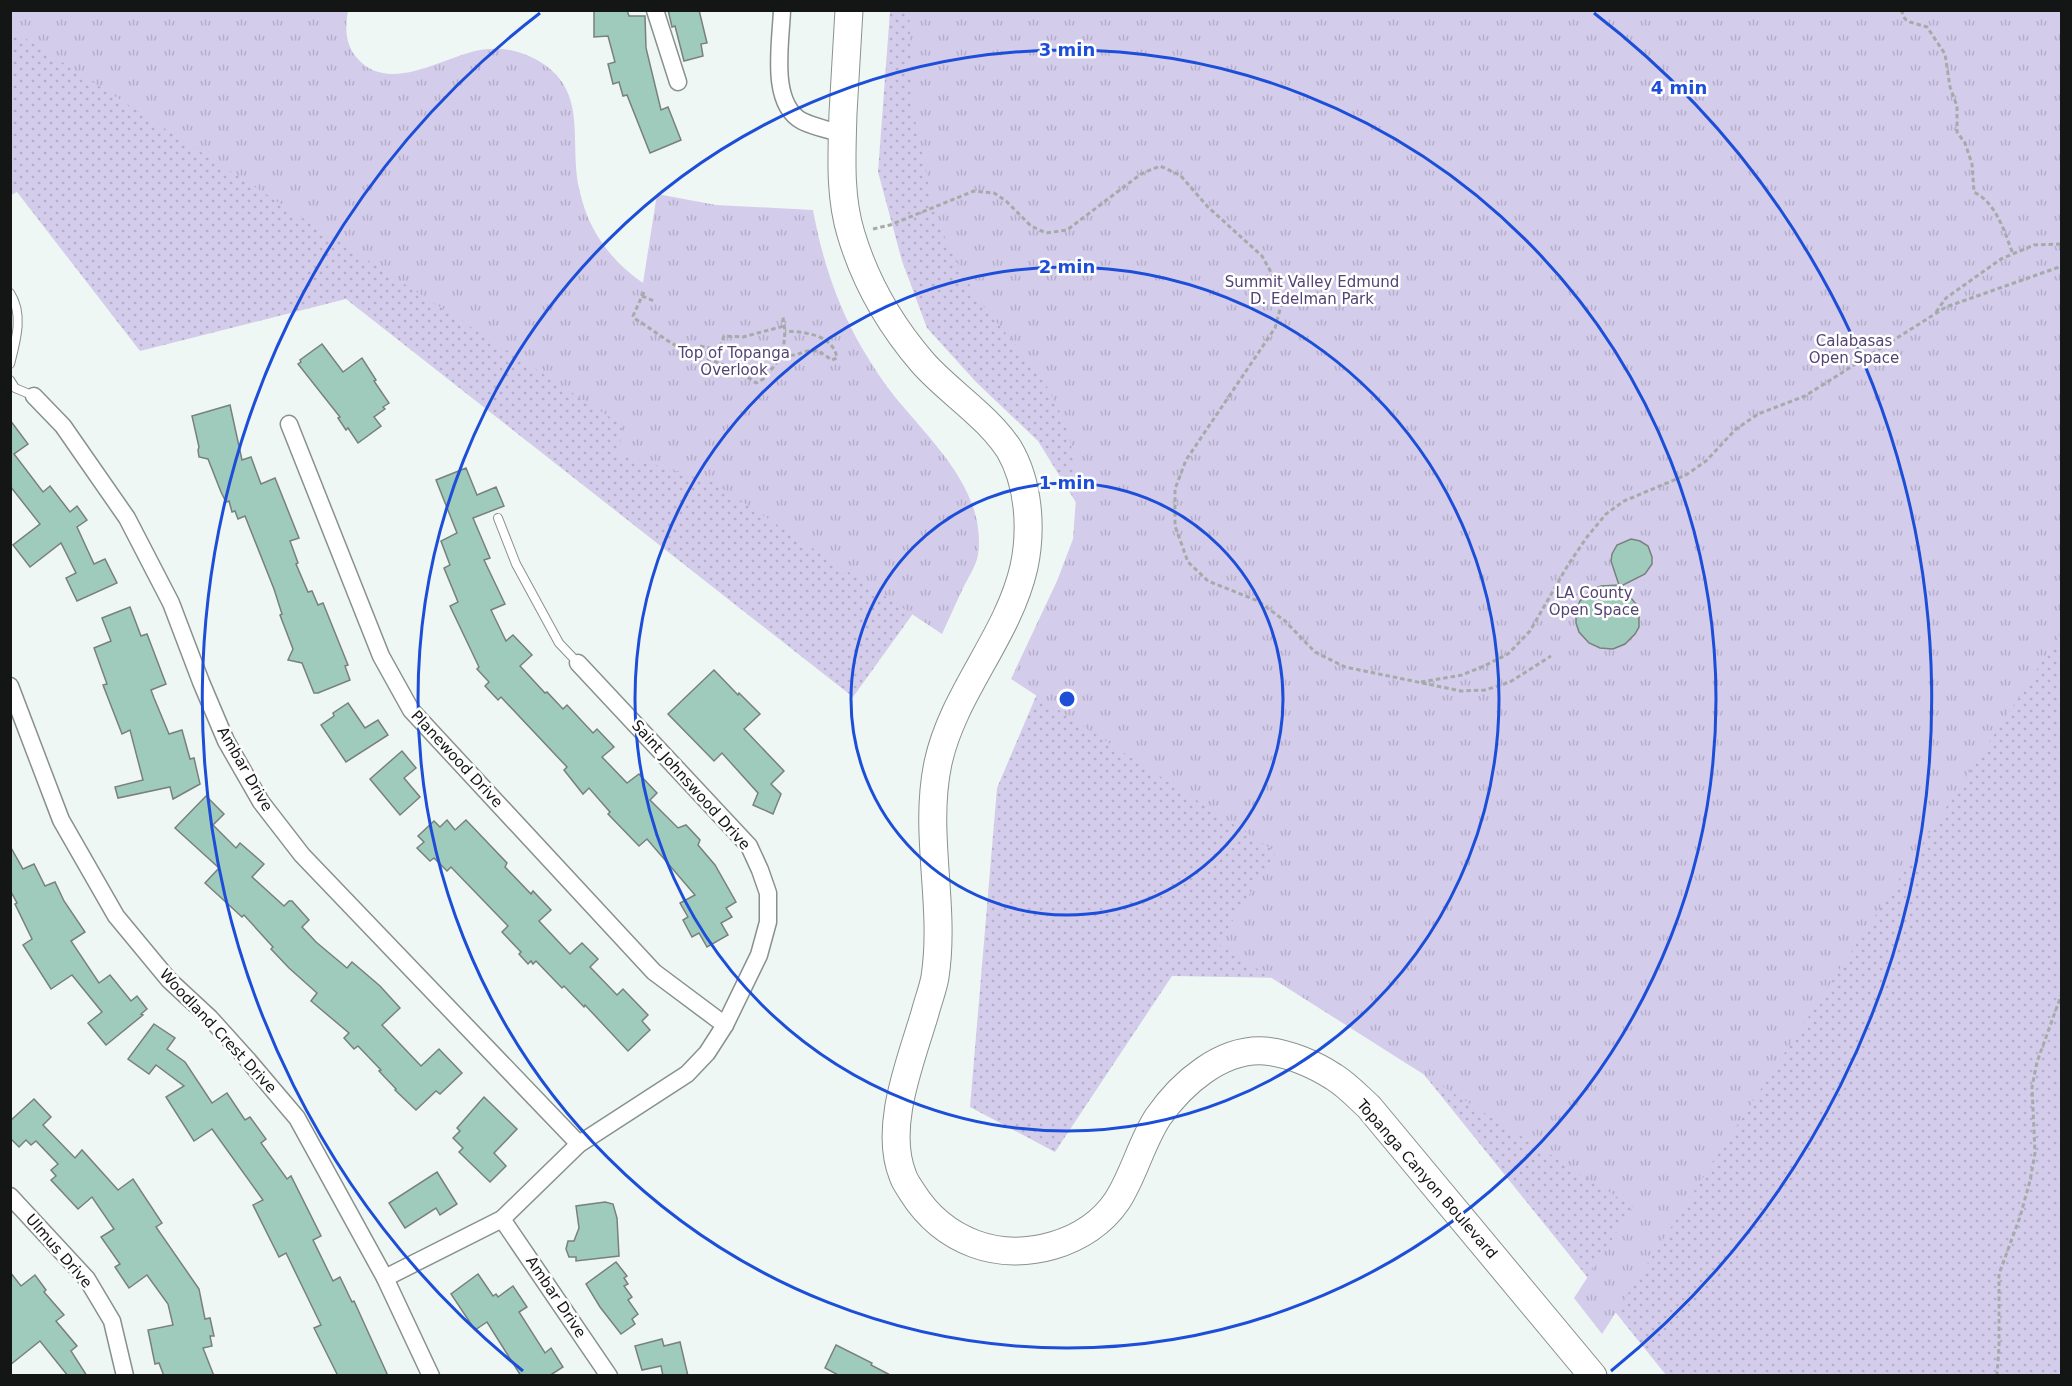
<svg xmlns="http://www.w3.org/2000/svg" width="2072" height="1386" viewBox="0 0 2072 1386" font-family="'DejaVu Sans',sans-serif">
<defs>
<pattern id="grass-dots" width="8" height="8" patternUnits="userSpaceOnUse" patternTransform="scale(1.5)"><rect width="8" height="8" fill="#d4cceb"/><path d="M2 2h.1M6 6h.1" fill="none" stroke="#b5aec9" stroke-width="1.8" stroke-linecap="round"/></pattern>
<pattern id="park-tufts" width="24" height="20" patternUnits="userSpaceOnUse" patternTransform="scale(1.5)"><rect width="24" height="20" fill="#d4cceb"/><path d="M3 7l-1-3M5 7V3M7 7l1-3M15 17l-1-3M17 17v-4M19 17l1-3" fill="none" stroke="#b5aec9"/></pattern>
</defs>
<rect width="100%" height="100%" fill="#eff7f4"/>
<g fill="url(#grass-dots)">
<polygon points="11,11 940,576 853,697 346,299 140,351 17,192 11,195"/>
<polygon points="890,11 2061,11 2061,1375 1666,1375 1347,979 1172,976 1055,1152 970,1107 997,788 1101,543 1038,441 976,382 927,328 902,261 878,172"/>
</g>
<g fill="url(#park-tufts)">
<path d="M10 11H348C345 28 345 44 357 58 389 95 442 57 480 50 497 47 514 49 529 56 593 85 567 140 580 192 588 230 611 261 643 283L657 194 716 205 813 210C822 259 837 305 862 348 872 365 883 382 895 397 931 441 987 491 978 555 976 566 968 578 963 588 956 603 949 619 942 634L714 483 619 454 622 425 11 29Z"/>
<polygon points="909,11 2061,11 2061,633 1728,1139 1602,1334 1574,1298 1633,1207 1218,944 1276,852 1011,679 1057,581 1073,539 1077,485 1075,460 1064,420 1046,385 1034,367 978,300 948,245 934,210 914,115"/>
</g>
<g fill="#9fcbbc" stroke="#79807e" stroke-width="1.5">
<polygon points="594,10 627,10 629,16 645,16 646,48 661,110 668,107 681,140 650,153 627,95 623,96 619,82 613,84 608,64 615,62 608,36 594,37"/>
<polygon points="668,10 699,10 707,43 701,44 703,56 684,61 675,26 672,27"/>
<polygon points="322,344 343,372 362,358 376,380 374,381 389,403 383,407 385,409 374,417 381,426 358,443 348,428 346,430 338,418 340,417 298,364 301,362 300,360"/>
<polygon points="230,405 242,460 251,457 261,484 275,478 299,538 290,541 298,563 296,564 308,592 312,591 318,605 323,603 348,665 345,666 350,680 318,693 314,693 302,663 288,660 293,649 280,615 282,614 274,589 245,516 238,519 235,511 232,512 229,501 226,502 221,492 208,459 199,457 198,450 199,447 192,416"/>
<polygon points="10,420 28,444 14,454 43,492 50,486 70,512 77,506 87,520 77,527 94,564 105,559 117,583 77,601 66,578 76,573 61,543 30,567 13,545 40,524 10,486"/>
<polygon points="466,468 477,495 496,487 504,506 473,518 490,558 484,560 505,604 491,610 506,641 513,635 532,655 520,666 545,693 547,692 563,709 567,705 593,733 597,729 614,747 602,757 627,783 639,774 657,793 650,800 678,828 686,825 700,840 698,845 715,865 736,902 726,908 732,917 721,923 728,935 707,947 699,933 692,937 683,920 688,917 680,903 695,895 647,839 639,846 608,814 610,812 589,788 583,794 564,770 567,767 501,697 498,700 485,686 489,682 477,669 479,667 450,606 458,602 444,568 450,565 441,541 457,533 436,480"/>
<polygon points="1631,539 1640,541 1648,546 1652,557 1652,564 1645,574 1621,586 1636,604 1639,613 1639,627 1635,634 1625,644 1613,649 1600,648 1589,643 1579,632 1576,623 1576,611 1580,601 1591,590 1601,586 1619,585 1611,561 1612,554 1617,545"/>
<polygon points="130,607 141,636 147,634 166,684 151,690 154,698 169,734 182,730 190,759 194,758 200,784 173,799 170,787 118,798 115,787 143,780 130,730 122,734 103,685 107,684 94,648 111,641 102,618"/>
<polygon points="714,670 738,695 739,693 760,714 744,729 784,771 771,784 781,794 773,814 753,805 758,793 722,753 714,761 668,714"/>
<polygon points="348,703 365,728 378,720 388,735 346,762 321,725 334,716 333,713"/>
<polygon points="402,751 416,768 404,778 420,797 400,815 370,779"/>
<polygon points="206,796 224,814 213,825 236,848 240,843 264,864 252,877 284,906 289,901 292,901 309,920 302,927 316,942 347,968 352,962 380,986 400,1008 382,1025 421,1066 439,1049 462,1073 440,1094 436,1091 416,1110 395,1090 396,1089 379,1071 381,1070 358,1046 354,1049 344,1038 349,1033 311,1001 317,993 289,968 271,949 273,947 244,915 242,917 205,883 219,868 175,828"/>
<polygon points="447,820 455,830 466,820 507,863 505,867 531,894 533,891 551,910 539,921 570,954 582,943 598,959 590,967 617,995 623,989 648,1015 642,1021 650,1030 628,1051 585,1005 584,1007 564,986 562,988 536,961 533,964 531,961 528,964 519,954 521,952 502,932 508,926 451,867 447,871 434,858 430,861 417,848 424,842 418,836 434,821 440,827"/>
<polygon points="10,846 23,869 34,864 45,886 55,882 64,901 85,932 71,941 99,983 110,975 131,1001 137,996 147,1009 141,1014 143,1015 106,1045 88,1023 102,1012 72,975 51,989 23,945 32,939 15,904 17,903 10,890"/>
<polygon points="154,1024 175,1038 167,1049 185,1062 212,1103 227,1093 245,1120 250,1117 266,1139 261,1143 287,1179 291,1176 321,1236 313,1240 333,1281 340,1277 352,1302 354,1301 388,1376 338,1376 314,1328 321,1325 286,1253 279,1257 253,1205 263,1200 212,1129 194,1141 166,1097 184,1086 156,1065 149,1074 128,1059"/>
<polygon points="484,1097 517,1129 494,1153 506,1166 490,1182 459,1152 463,1148 453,1138 460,1131 457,1128"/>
<polygon points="34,1099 51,1117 43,1125 75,1158 82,1150 118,1190 133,1179 162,1223 156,1227 199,1289 205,1319 210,1318 214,1336 210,1336 212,1346 203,1348 214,1376 164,1376 159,1363 155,1364 148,1330 173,1325 168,1304 147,1275 129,1288 115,1267 120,1264 101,1237 114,1229 92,1197 78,1209 51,1180 56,1176 51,1170 58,1164 36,1141 31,1145 26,1140 19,1147 10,1138 10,1121"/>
<polygon points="437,1172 457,1204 440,1215 436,1208 405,1228 389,1203"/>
<polygon points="605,1202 613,1204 617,1218 619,1256 576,1261 576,1257 569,1257 566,1249 568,1241 574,1241 579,1228 576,1206"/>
<polygon points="616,1262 627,1276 624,1278 628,1284 624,1286 632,1297 628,1300 638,1314 632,1319 635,1324 621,1334 600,1307 586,1284"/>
<polygon points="10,1272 21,1286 35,1275 46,1290 44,1292 64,1315 56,1321 77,1346 71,1351 87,1376 68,1376 40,1341 10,1365"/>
<polygon points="478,1274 493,1296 496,1294 498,1297 513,1286 527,1307 519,1312 545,1353 551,1348 563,1367 549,1376 521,1376 487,1322 475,1330 451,1294"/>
<polygon points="662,1339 664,1346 680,1342 688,1376 663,1376 661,1366 642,1370 635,1346"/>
<polygon points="836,1345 872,1363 871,1365 892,1376 840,1376 825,1368"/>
</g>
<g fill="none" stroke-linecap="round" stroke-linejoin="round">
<defs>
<g id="lane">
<path d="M10 293C24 314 16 341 10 364"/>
<polyline points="10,380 15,388 34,396"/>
<polyline points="498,518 516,564 559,643 578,663"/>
</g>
<g id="street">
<polyline points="655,10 678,82"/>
<path d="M782 10C781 42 769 103 802 121 814 127 830 130 842 134"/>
<polyline points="34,396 63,426 127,518 171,603 201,682 226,741 261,802 302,855 579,1144"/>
<polyline points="289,424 381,656 411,710 654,972 725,1025"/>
<polyline points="10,686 61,820 116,916 169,980 210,1018 247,1059 297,1118 385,1278 431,1376"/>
<polyline points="10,1196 87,1279 112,1321 125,1376"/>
<polyline points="502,1219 609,1376"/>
<polyline points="385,1278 502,1219 579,1144 687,1074 707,1053 725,1025 759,955 768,922 768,893 760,870 749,846 578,663"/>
</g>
<path id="primary" d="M849 10C847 45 845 79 843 113 842 153 839 195 851 234 865 281 891 326 923 363 940 382 960 397 978 414 988 423 1001 437 1009 449 1029 483 1032 529 1024 567 1008 637 953 693 938 763 923 834 946 905 935 977 933 989 928 1001 925 1013 911 1061 883 1127 903 1176 905 1182 909 1187 912 1192 927 1216 948 1234 975 1244 1024 1262 1088 1244 1117 1201 1134 1175 1141 1143 1158 1117 1181 1084 1221 1048 1265 1051 1288 1053 1314 1064 1334 1077 1347 1085 1358 1097 1369 1107L1593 1376"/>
</defs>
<use href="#lane" stroke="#89918e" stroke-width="10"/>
<use href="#street" stroke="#89918e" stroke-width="19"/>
<use href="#primary" stroke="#89918e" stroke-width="29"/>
<g stroke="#a5aba9" stroke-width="3" stroke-dasharray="4.5 3" stroke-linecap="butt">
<path d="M1901 10 1905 19 1910 22 1927 27 1945 54 1950 87 1957 106V132L1965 143 1972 164 1974 192C1997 204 2004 231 2013 254"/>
<polyline points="873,229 890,225 974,191 994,193 1006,201 1031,226 1046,233 1067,230 1141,174 1160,166 1180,175 1208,207 1262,256 1277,283 1282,302 1275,328 1186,460 1175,489 1175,526 1188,562 1208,581 1258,601 1285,621 1315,652 1345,667 1461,691 1485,690 1510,682 1551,656"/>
<path d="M644 292 633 316 634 318C652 329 668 343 687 351 711 360 736 368 756 383L765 378 783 354 785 331 783 317"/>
<polyline points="642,296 654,301"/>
<polyline points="1936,312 1946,298 2001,259 2034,245 2062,244"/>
<polyline points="700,346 719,350 724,336 743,337 784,326"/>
<path d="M783 354C798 359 803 348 816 351 822 352 827 357 832 360L837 358C833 334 804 332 785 331"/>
<polyline points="1421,682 1462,675 1484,666 1508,654 1530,631 1568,565 1587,537 1606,514 1624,501 1686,475 1706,461 1736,429 1758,414 1805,396 1946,307 2062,266"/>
<polyline points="1997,1376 1999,1346 1999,1274 2020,1217 2030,1181 2035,1153 2032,1087 2037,1062 2062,993"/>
</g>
<use href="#lane" stroke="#fff" stroke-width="8"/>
<use href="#street" stroke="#fff" stroke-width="16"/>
<use href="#primary" stroke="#fff" stroke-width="27"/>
</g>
<g fill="none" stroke="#1d4ed8" stroke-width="3">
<circle cx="1067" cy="699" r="216"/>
<circle cx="1067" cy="699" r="432"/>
<circle cx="1067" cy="699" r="649"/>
<path d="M523 1371A865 865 0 0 1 540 13M1594 13A865 865 0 0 1 1611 1371"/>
</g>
<g text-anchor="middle" stroke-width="5" stroke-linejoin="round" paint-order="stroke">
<g font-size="15" fill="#534374" stroke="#fff">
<text x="1312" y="287">Summit Valley Edmund<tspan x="1312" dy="17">D. Edelman Park</tspan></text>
<text x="1854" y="346">Calabasas<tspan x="1854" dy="17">Open Space</tspan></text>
<text x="734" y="358">Top of Topanga<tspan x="734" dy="17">Overlook</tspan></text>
<text x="1594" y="598">LA County<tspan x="1594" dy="17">Open Space</tspan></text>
</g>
<g font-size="15" fill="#141615" stroke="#fff">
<text transform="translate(457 759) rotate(47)" y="5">Planewood Drive</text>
<text transform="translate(245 769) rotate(60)" y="5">Ambar Drive</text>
<text transform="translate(691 785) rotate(48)" y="5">Saint Johnswood Drive</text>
<text transform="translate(218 1031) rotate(47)" y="5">Woodland Crest Drive</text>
<text transform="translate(1427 1179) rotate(49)" y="5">Topanga Canyon Boulevard</text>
<text transform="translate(59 1251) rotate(49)" y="5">Ulmus Drive</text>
<text transform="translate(556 1297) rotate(56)" y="5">Ambar Drive</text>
</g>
</g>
<circle cx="1067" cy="699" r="9" fill="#1d4ed8" stroke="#fff" stroke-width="3"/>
<g font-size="18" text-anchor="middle" font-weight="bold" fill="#1d4ed8" stroke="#fff" stroke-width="5" stroke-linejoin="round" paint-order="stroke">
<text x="1067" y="56">3 min</text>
<text x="1679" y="94">4 min</text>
<text x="1067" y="273">2 min</text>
<text x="1067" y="489">1 min</text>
</g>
<rect width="2072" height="1386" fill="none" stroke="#141615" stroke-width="24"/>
</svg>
